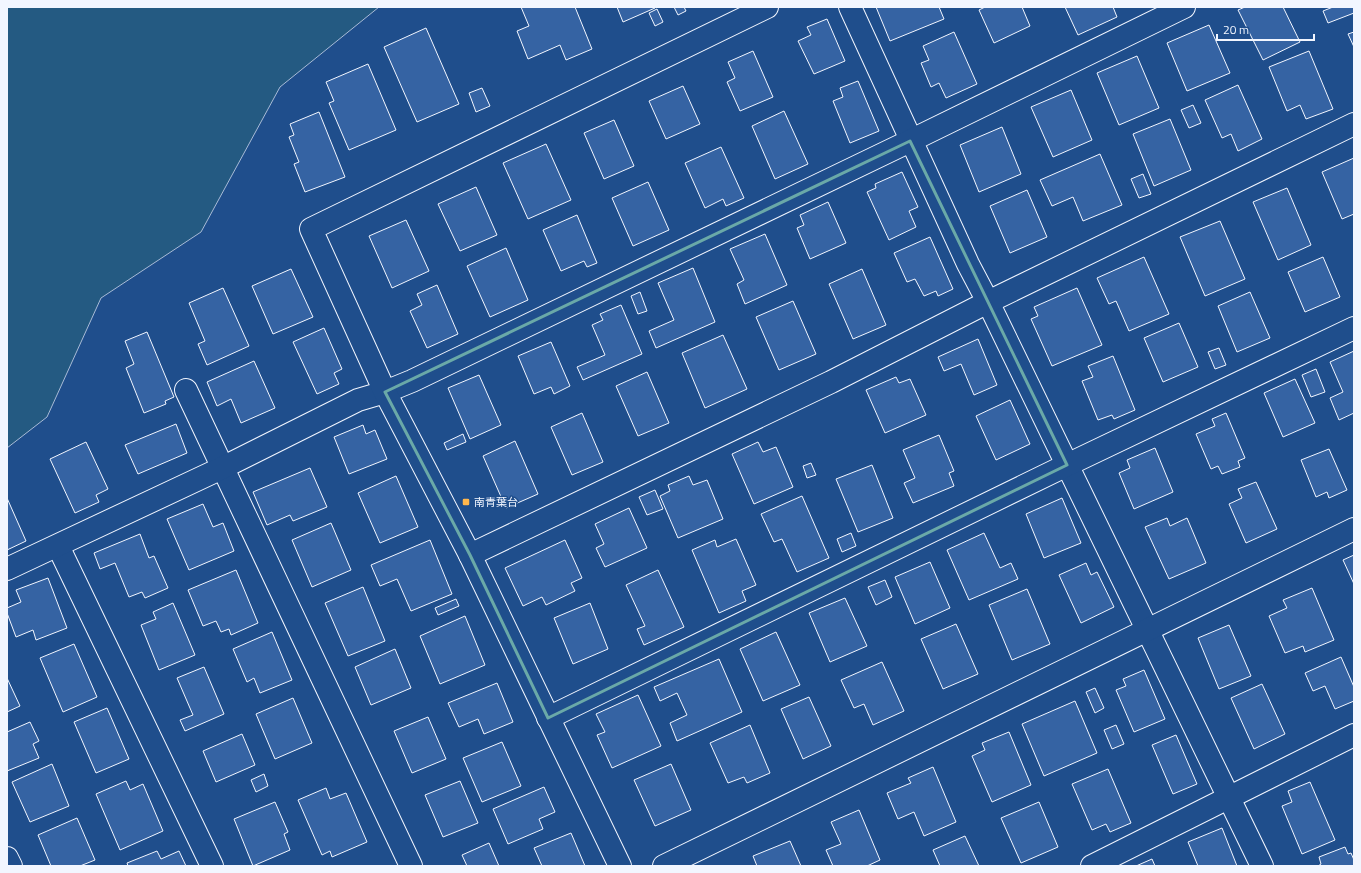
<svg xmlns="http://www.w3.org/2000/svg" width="1361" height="873" viewBox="0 0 1361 873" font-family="'Titillium Web','Noto Sans JP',sans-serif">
<rect width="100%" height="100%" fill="#1f4e8c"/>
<polygon fill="#245a82" stroke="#a8bbd7" points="7,7 379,7 280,87 201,232 101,298 47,417 7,448"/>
<g fill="#3563a3" stroke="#f2f6ff">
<polygon points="521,7 575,7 592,49 566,60 560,45 528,59 517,31 529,26"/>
<polygon points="617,7 655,7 655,8 623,22"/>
<polygon points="674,7 684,7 686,11 678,15"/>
<polygon points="876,7 939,7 944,19 890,41"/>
<polygon points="985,7 1022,7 1030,26 994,43 979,10"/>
<polygon points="1065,7 1113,7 1117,17 1078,35"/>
<polygon points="1245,7 1283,7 1300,42 1263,60 1238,10"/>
<polygon points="1333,7 1354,7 1354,13 1328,23 1323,11"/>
<polygon points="657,9 663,22 655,26 649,13"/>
<polygon points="827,19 845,61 814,74 798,41 811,35 807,27"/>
<polygon points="1209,25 1230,73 1187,91 1167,43"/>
<polygon points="426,28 459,104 417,122 384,47"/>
<polygon points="954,32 977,84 946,98 939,83 931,87 921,63 929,60 923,46"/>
<polygon points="1354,32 1354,47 1348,34"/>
<polygon points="753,51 773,97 740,111 727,82 735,78 728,62"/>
<polygon points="1309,51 1333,109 1306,119 1300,105 1287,111 1269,67"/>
<polygon points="1137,56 1159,108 1119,125 1097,73"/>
<polygon points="368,64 396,130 349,150 329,103 334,101 326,82"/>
<polygon points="858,81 879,131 850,143 833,101 843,97 840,88"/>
<polygon points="1238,85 1262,139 1238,151 1231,134 1222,138 1205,100"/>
<polygon points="683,86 700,124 666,139 649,101"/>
<polygon points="482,88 490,106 476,112 469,93"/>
<polygon points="1071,90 1092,140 1053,157 1031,107"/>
<polygon points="1193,105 1201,123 1189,128 1181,110"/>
<polygon points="784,111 808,164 775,179 752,126"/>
<polygon points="319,112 345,177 305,192 294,164 299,162 289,137 294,135 290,124"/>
<polygon points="1170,119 1191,170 1154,186 1133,134"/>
<polygon points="614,120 634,166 604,179 584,133"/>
<polygon points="1002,127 1021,174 979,192 960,145"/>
<polygon points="546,144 571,200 528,219 503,163"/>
<polygon points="721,147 744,198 726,206 723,199 705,208 685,163"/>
<polygon points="1100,154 1122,205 1083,221 1073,197 1052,206 1040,180"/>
<polygon points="1354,158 1354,214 1342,219 1322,172"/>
<polygon points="902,172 918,207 909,211 916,227 889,240 867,192 876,188 875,184"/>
<polygon points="1143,174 1151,194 1139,198 1131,179"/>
<polygon points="648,182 669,230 633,246 612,198"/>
<polygon points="476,187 497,235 460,251 438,204"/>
<polygon points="1287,188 1311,245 1278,260 1253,202"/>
<polygon points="1027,190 1047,237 1010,253 990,206"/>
<polygon points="828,202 846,243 810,259 797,228 804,225 800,215"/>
<polygon points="577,215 597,263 587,267 584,261 561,271 543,230"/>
<polygon points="406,220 429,271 392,288 369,236"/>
<polygon points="1220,221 1245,279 1205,296 1180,237"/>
<polygon points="765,234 787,285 745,304 737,284 744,280 730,249"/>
<polygon points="930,237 953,289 938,296 936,291 924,296 915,279 907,282 894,253"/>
<polygon points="506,248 528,300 490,317 467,266"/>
<polygon points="1144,257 1169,314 1129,331 1116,301 1109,304 1097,278"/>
<polygon points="1323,257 1340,297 1305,312 1288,272"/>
<polygon points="693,268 715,322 656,348 649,331 674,320 658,283"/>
<polygon points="291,269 313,317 273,334 252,286"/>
<polygon points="862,269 886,325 853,339 829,284"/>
<polygon points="437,285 458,334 427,348 410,311 422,305 417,294"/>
<polygon points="223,288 249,346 207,365 198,344 205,341 189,303"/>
<polygon points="1077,288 1102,345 1052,366 1031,319 1038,316 1034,307"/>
<polygon points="640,292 647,311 638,314 631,296"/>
<polygon points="1250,292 1270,338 1237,352 1218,306"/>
<polygon points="793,301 816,354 779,370 756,317"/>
<polygon points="621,305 642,354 583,380 577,367 605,355 592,325 603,320 600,314"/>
<polygon points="1179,323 1198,367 1163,382 1144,338"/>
<polygon points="324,328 342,369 334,373 339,384 317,394 293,342"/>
<polygon points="147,332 174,397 165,401 166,404 144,413 126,368 134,364 125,341"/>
<polygon points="723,335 747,389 705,408 682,353"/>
<polygon points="978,339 997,385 974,395 961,364 944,371 938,357"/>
<polygon points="551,342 570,386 554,394 551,387 534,394 518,356"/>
<polygon points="1219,348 1226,365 1215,369 1208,352"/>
<polygon points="1354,351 1354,413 1339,420 1330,398 1343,392 1330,362"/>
<polygon points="1113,356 1135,410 1114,419 1112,415 1098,420 1082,381 1093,377 1088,366"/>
<polygon points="254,361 275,408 241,423 231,399 217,406 207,382"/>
<polygon points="1316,369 1325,392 1311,397 1302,375"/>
<polygon points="647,372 669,423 638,436 616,386"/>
<polygon points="479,375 501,425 470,439 448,388"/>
<polygon points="896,377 899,383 910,379 926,415 885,433 866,390"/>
<polygon points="1295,379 1315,423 1283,437 1264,393"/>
<polygon points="1010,400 1030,444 996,460 976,416"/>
<polygon points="582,413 603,462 572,475 551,427"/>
<polygon points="1226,413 1245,458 1238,461 1240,467 1222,474 1218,466 1211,469 1196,434 1215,426 1212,419"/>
<polygon points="176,424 187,453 138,474 125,445"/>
<polygon points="363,425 366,434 375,430 387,459 349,474 334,437"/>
<polygon points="463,434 466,442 447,450 444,443"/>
<polygon points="939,435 954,471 949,473 954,486 913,503 904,483 915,478 903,450"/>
<polygon points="515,441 538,494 506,508 483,456"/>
<polygon points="86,442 108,489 96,495 99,502 75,513 50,459"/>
<polygon points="758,442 763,452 776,447 793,487 754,504 732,454"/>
<polygon points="1155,448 1173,492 1134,509 1119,473 1130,468 1127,460"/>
<polygon points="1329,449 1347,490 1329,498 1327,492 1316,497 1301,460"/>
<polygon points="811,463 816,475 807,478 803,466"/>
<polygon points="872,465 893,518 858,532 836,479"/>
<polygon points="310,468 327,507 293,521 290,515 267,525 253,492"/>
<polygon points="396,476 418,527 380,543 358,493"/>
<polygon points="689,476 693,485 707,480 723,519 678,538 660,496 670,491 668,485"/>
<polygon points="1256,482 1277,529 1246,543 1229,504 1242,498 1238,489"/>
<polygon points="655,490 663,509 647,515 639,497"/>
<polygon points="802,496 829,558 797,572 782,539 774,542 761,514"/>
<polygon points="7,498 26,541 7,550"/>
<polygon points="1062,498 1081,543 1044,558 1026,514"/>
<polygon points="203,504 213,527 223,523 234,551 189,570 167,519"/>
<polygon points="629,508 647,548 605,567 596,548 604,544 595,524"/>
<polygon points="1167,518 1170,526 1187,518 1206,563 1169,579 1145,527"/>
<polygon points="331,523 351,570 312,587 292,540"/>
<polygon points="851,533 856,546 842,552 837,539"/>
<polygon points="984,533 1000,568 1011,563 1018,579 969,600 947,550"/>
<polygon points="140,534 149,558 154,556 168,588 145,598 142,592 129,597 115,563 100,569 94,553"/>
<polygon points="736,539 756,585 742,591 746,601 719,613 692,550 715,540 717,547"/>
<polygon points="430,540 452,594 411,611 397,579 380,586 371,565"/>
<polygon points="565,540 582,578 571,583 575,591 546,605 542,597 523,606 505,568"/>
<polygon points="1354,555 1354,584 1343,560"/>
<polygon points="930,562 950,608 915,624 895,577"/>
<polygon points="1086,563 1091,575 1097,572 1114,607 1081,623 1059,575"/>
<polygon points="236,570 258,623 231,635 229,629 221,632 216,621 203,626 188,590"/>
<polygon points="658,570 684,627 644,645 637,629 645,626 626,585"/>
<polygon points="48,578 67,628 36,640 33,630 16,637 7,613 7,608 21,602 16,590"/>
<polygon points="885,580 892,597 876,605 868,587"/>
<polygon points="363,587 385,641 348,656 325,603"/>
<polygon points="1312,588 1334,640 1305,652 1303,646 1285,653 1269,616 1287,608 1283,600"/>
<polygon points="1027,589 1050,644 1012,660 989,605"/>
<polygon points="845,598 867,646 830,662 809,613"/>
<polygon points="456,599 459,606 438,615 435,608"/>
<polygon points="173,603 195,655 159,670 141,625 156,619 153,612"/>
<polygon points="590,603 608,649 573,664 554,618"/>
<polygon points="465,616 485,665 440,684 420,636"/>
<polygon points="956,624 978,674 943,689 921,639"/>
<polygon points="1229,625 1251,676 1219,689 1198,638"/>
<polygon points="272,632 292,680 260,693 254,678 247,682 233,649"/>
<polygon points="776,632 800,685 763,701 740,649"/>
<polygon points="74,644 97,697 63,712 40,658"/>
<polygon points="395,649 411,688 371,705 355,667"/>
<polygon points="1341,657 1354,687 1354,701 1335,709 1325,686 1313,691 1305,673"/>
<polygon points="719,659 742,712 677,741 670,723 687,715 677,693 660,701 654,687"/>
<polygon points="882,662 904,711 873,725 864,704 854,708 841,680"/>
<polygon points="204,667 224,714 185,731 180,720 193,715 177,678"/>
<polygon points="1144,670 1165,719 1134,732 1116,690 1126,686 1123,679"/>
<polygon points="7,678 20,706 7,712"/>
<polygon points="497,683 513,722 484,734 478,719 459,727 448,703"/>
<polygon points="1262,684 1285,734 1254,749 1231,698"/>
<polygon points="1095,688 1104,708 1095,713 1086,692"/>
<polygon points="638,695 661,746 612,768 597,735 605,732 596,714"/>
<polygon points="809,697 831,746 803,759 781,709"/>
<polygon points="293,698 312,743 275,759 256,714"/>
<polygon points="1075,701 1097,753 1044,776 1022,724"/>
<polygon points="107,708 129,759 96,773 74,722"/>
<polygon points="428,717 446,759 412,773 394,731"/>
<polygon points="30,722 39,741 33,744 39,758 7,771 7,732"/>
<polygon points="750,725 770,773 747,783 744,777 728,783 710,743"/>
<polygon points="1116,725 1124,744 1112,749 1104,730"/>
<polygon points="1009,732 1031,785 992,802 972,756 985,750 982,743"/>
<polygon points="242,734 255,765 216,782 203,751"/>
<polygon points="1176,735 1197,784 1173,794 1152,745"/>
<polygon points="502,742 521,786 482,802 463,758"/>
<polygon points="52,764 69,806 30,822 12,782"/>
<polygon points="671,764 691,810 655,826 634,780"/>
<polygon points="933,767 956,822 924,836 914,812 898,819 887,793 911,783 908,778"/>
<polygon points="1108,769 1131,823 1110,832 1106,824 1092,830 1072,784"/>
<polygon points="264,774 268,786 256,792 251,780"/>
<polygon points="126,781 130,790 143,784 163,831 120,850 96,794"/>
<polygon points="460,781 478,823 443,837 425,795"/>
<polygon points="1310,782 1335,840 1302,854 1282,806 1292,802 1288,791"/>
<polygon points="544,787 555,812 539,819 543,829 508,844 493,809"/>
<polygon points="326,788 330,799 346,793 367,842 332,857 330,851 322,855 298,800"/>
<polygon points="275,802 288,832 284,834 290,850 253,866 234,819"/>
<polygon points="1039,802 1058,847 1021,863 1001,818"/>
<polygon points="859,810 880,860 867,866 833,866 826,850 841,844 831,822"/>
<polygon points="77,818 95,860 80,866 51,866 38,835"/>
<polygon points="1222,828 1237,866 1198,866 1188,842"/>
<polygon points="571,833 585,866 542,866 534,848"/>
<polygon points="965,836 979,866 940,866 933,850"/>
<polygon points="790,841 801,866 757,866 753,856"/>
<polygon points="489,843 499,866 467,866 462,855"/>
<polygon points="1345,847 1348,854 1351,853 1354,860 1354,866 1318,866 1321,864 1319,857"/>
<polygon points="157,851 161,859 179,851 186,866 128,866 127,863"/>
<polygon points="1152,859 1155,866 1136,866"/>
</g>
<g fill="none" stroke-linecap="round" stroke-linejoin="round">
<defs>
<g id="street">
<polyline points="850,7 968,264 988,302 1262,866"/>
<polyline points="186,390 411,866"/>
<polyline points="58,546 212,866"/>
<polyline points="470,555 831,382 988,302 1354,124"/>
<polyline points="7,569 222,468 358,400 385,392 412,381 910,141 1184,7"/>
<polyline points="548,718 1067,465 1354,328"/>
<polyline points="7,858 11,866"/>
<polyline points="1092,866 1354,735"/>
</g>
<g id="secondary">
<polyline points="620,866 470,555 385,392 311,229 767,7"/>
<polyline points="664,866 1354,529"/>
</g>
</defs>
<use href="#street" stroke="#f2f6ff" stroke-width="24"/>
<use href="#secondary" stroke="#f2f6ff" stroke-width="24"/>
<use href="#street" stroke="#1f4e8c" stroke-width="22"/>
<use href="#secondary" stroke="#1f4e8c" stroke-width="22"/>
</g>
<path fill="none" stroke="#6aa9a8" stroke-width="3" stroke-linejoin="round" d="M910 141 1067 465 548 718 470 555 385 392Z"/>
<rect fill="#ffb74d" stroke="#1f4e8c" stroke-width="1.5" x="462" y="498" width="8" height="8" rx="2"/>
<g text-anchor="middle" stroke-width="3" stroke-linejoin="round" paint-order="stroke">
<g font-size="11" fill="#f2f6ff" stroke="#1f4e8c" text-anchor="start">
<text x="474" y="506">南青葉台</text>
</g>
</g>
<rect width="1361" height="873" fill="none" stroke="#f2f6ff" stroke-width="16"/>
<path d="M1217 34v6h97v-6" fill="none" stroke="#f2f6ff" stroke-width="2"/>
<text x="1223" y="34" font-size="12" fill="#f2f6ff" stroke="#1f4e8c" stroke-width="3" paint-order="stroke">20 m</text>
</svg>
